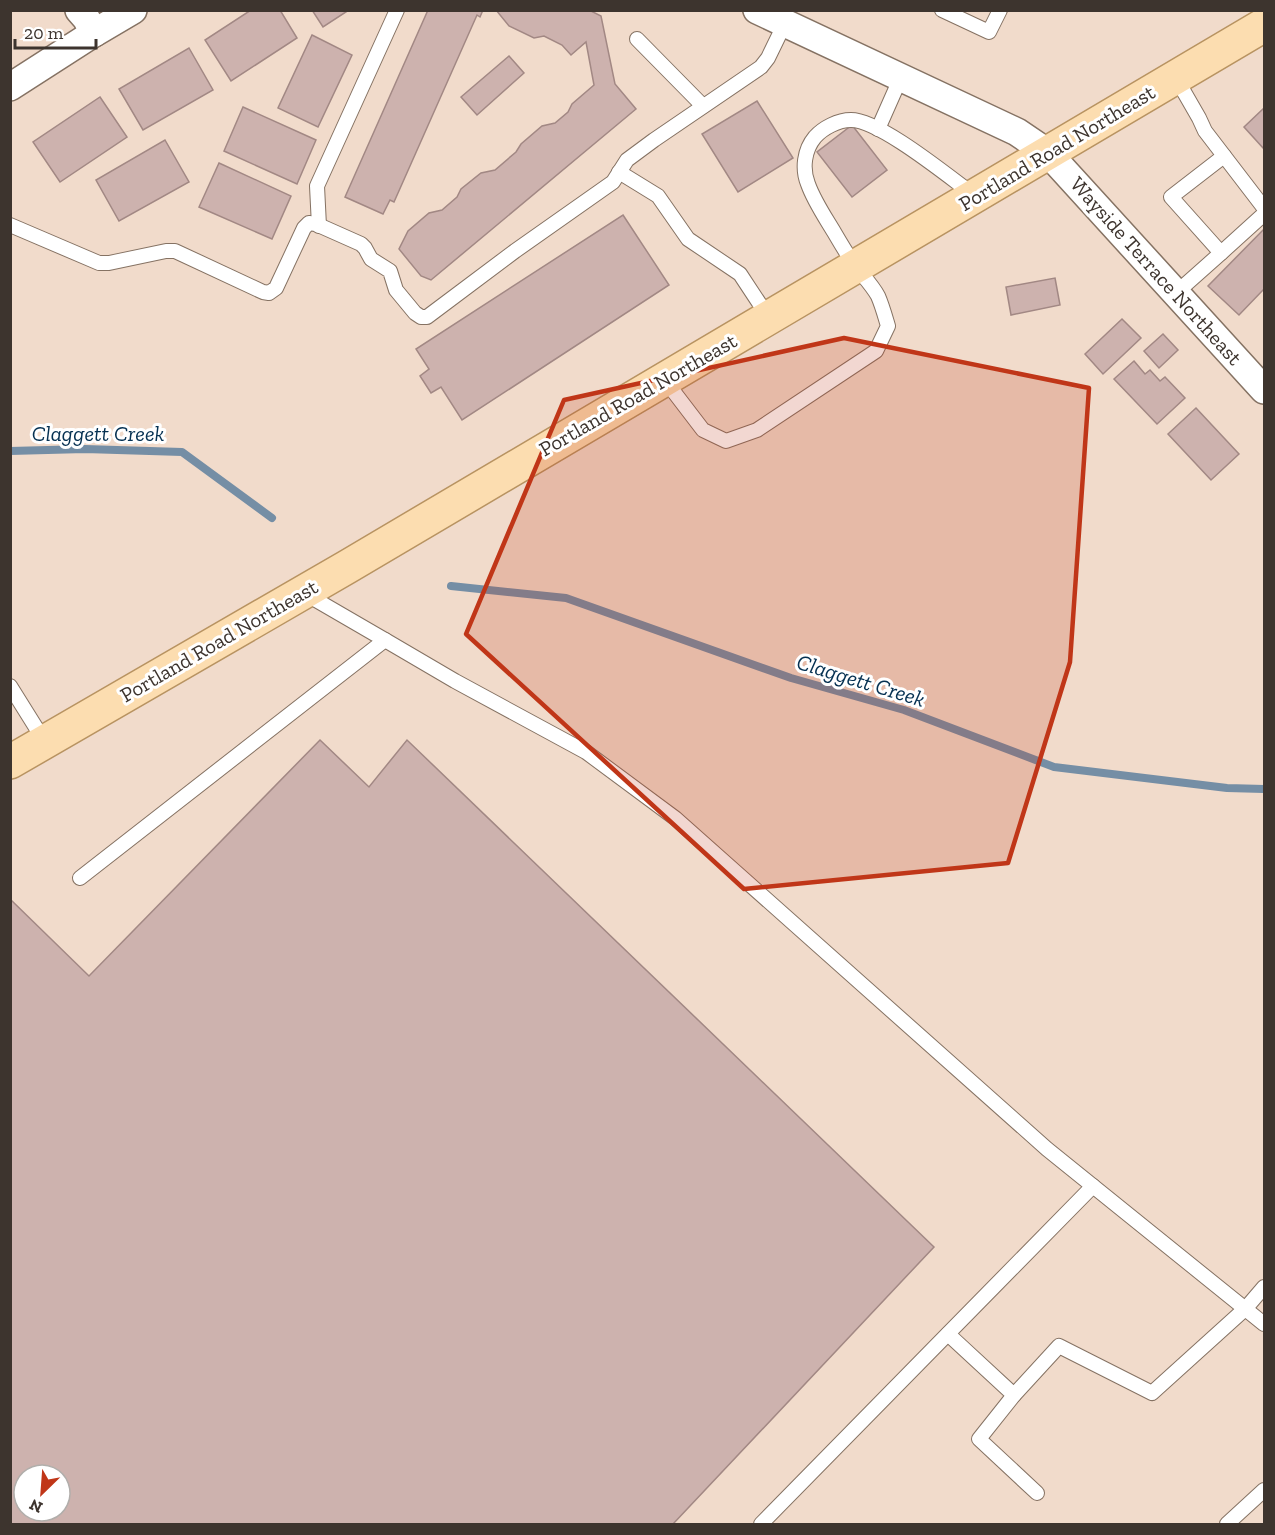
<svg xmlns="http://www.w3.org/2000/svg" width="1275" height="1535" viewBox="0 0 1275 1535" font-family="'Zilla Slab',serif">
<rect width="100%" height="100%" fill="#f1dbcb"/>
<g fill="none" stroke-linecap="round" stroke-linejoin="round">
<g stroke="#758ea5" stroke-width="8">
<polyline points="10,451 85,449 182,452 272,518"/>
<polyline points="451,586 566,598 791,678 904,710 1054,767 1227,788 1264,789"/>
</g>
</g>
<g fill="#cdb2ae" stroke="#a28884" stroke-width="1.5" fill-rule="evenodd">
<polygon points="251,10 280,10 297,38 231,81 205,40"/>
<polygon points="312,10 349,10 323,27"/>
<polygon points="428,10 483,10 480,17 477,15 394,202 390,200 383,214 345,197"/>
<polygon points="496,10 589,10 601,16 615,84 636,109 431,280 421,276 399,249 408,231 429,213 442,210 457,197 461,189 481,173 495,170 516,152 521,144 542,126 555,123 568,112 572,104 594,85 586,42 571,55 562,45 544,36 534,38 509,26"/>
<polygon points="312,35 352,55 318,127 278,108"/>
<polygon points="189,48 213,90 143,130 119,89"/>
<polygon points="509,56 524,73 477,115 461,97"/>
<polygon points="100,97 127,137 60,182 33,142"/>
<polygon points="757,101 793,158 738,192 702,134"/>
<polygon points="243,107 316,140 297,184 224,151"/>
<polygon points="1264,108 1264,149 1244,127"/>
<polygon points="852,125 887,170 852,197 817,152"/>
<polygon points="165,140 189,182 119,221 96,180"/>
<polygon points="219,163 291,196 272,239 199,207"/>
<polygon points="623,215 669,285 462,420 441,387 431,393 420,376 429,369 416,349"/>
<polygon points="1264,229 1264,289 1239,315 1208,286"/>
<polygon points="1055,278 1060,305 1011,315 1006,287"/>
<polygon points="1122,319 1141,338 1103,374 1085,354"/>
<polygon points="1163,334 1178,350 1159,368 1144,351"/>
<polygon points="1134,361 1145,374 1150,370 1160,381 1165,377 1185,398 1157,424 1114,379"/>
<polygon points="1196,408 1239,454 1211,480 1168,434"/>
<path d="M320 740 369 787 407 740 934 1247 673 1524H10V899L89 976ZM24 1475H60V1511H24Z"/>
</g>
<g fill="none" stroke-linecap="round" stroke-linejoin="round">
<defs>
<g id="service">
<polyline points="942,10 989,32 1000,10"/>
<polyline points="637,39 703,106"/>
<polyline points="1176,78 1199,118 1205,131 1264,208"/>
<polyline points="878,129 901,77"/>
<polyline points="1224,156 1171,197 1221,253 1264,214"/>
<polyline points="619,172 658,196 688,239 740,274 769,318"/>
<polyline points="10,225 99,263 109,263 166,251 175,251 263,292 269,293 276,288 304,228 309,223 316,224 361,244 365,248 371,259 390,271 396,290 415,313 421,317 427,317 515,251 613,182 627,160 654,140 761,67 768,58 785,23"/>
<polyline points="319,226 317,186 397,10"/>
<polyline points="1176,293 1221,253"/>
<path d="M664 379 703 430 726 441 757 430 876 351 888 326C885 316 882 305 878 296 872 285 863 276 856 267 848 256 841 244 834 232 825 217 814 201 808 184 802 169 804 150 815 137 823 128 838 120 851 120 880 120 949 177 974 195"/>
<polyline points="385,640 455,681 586,752 675,818 1047,1149 1264,1324"/>
<polyline points="10,686 45,742"/>
<polyline points="80,878 385,640 304,593"/>
<polyline points="948,1334 1014,1395 979,1439 1037,1493"/>
<polyline points="1014,1395 1059,1346 1152,1393 1246,1308 1264,1287"/>
<polyline points="761,1524 1093,1186"/>
<polyline points="1227,1524 1264,1490"/>
</g>
<g id="minor">
<polyline points="79,10 86,18 94,33"/>
<polyline points="757,10 1017,132 1048,153 1264,390"/>
<polyline points="10,87 94,33 133,10"/>
</g>
<polyline id="primary" points="10,762 347,567 1264,25"/>
</defs>
<use href="#service" stroke="#857263" stroke-width="16"/>
<use href="#minor" stroke="#857263" stroke-width="30"/>
<use href="#primary" stroke="#b89361" stroke-width="36"/>
<use href="#service" stroke="#fff" stroke-width="14"/>
<use href="#minor" stroke="#fff" stroke-width="27"/>
<use href="#primary" stroke="#fcddb0" stroke-width="33"/>
</g>
<path fill="#c03618" fill-opacity="0.2" stroke="#c03618" stroke-width="4.5" stroke-linejoin="round" d="M844 338 1089 388 1070 662 1008 863 744 889 466 634 564 400Z"/>
<g text-anchor="middle" stroke-width="6" stroke-linejoin="round" paint-order="stroke">
<g font-size="21" fill="#3d342e" stroke="#fff">
<text transform="translate(1057 148) rotate(-31)" y="7">Portland Road Northeast</text>
<text transform="translate(1156 271) rotate(48)" y="7">Wayside Terrace Northeast</text>
<text transform="translate(638 395) rotate(-30)" y="7">Portland Road Northeast</text>
<text transform="translate(219 641) rotate(-30)" y="7">Portland Road Northeast</text>
</g>
<g font-size="22" font-style="italic" fill="#053051" stroke="#fff">
<text x="98" y="441">Claggett Creek</text>
<text transform="translate(861 680) rotate(17)" y="8">Claggett Creek</text>
</g>
</g>
<rect width="1275" height="1535" fill="none" stroke="#3d342e" stroke-width="24"/>
<g transform="translate(42 1493) rotate(205)"><circle r="28" fill="#ffffff" stroke="#b1aeab" stroke-width="1.5"/>
<path d="M0-4.5L10 22L0 15L-10 22Z" fill="#c03618"/>
<text y="-9" font-size="16" font-weight="bold" text-anchor="middle" fill="#3d342e">N</text>
</g>
<path d="M15 39v9h81v-9" fill="none" stroke="#3d342e" stroke-width="3"/>
<text x="24" y="39" font-size="18" fill="#3d342e" stroke="#ffffff" stroke-width="4.5" paint-order="stroke">20 m</text>
</svg>
